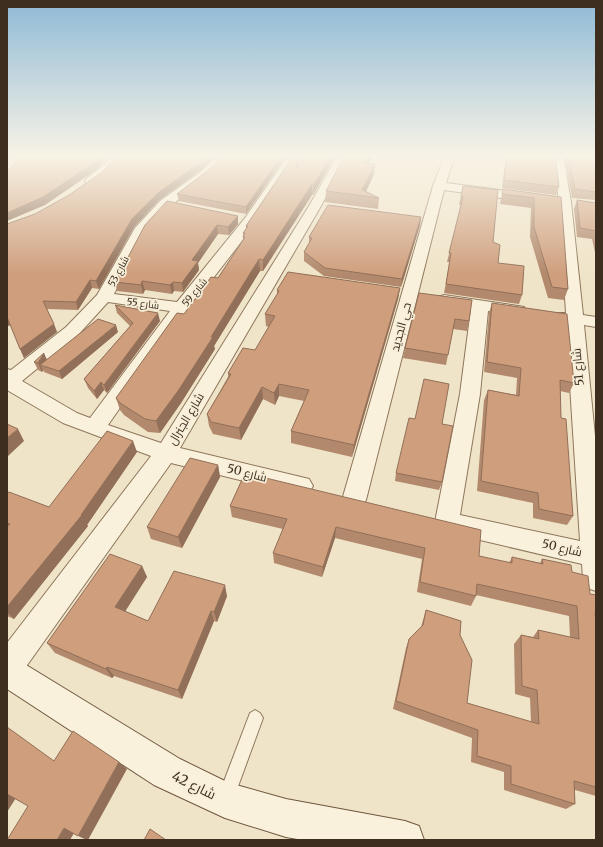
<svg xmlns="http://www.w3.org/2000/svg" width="603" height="847" viewBox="0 0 603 847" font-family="Merriweather,Cairo,serif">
<rect width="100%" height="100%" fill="#f0e4c8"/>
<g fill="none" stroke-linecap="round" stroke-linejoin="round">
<defs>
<polygon id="lane" points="255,710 260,713 263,718 232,803 226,805 220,803 218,797 250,713"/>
<g id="street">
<polygon points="112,155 123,155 113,168 95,184 87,184 85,181 87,178 105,164"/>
<path d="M218 155H229C214 177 189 189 170 207 144 231 130 263 114 294L177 302 245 218 289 155H299L255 224 187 312 108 425 161 443 309 206 338 155H348L321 206 180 448 301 477 309 479 313 486 309 493 301 495 171 463 18 678 7 682V643L151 456 63 423 7 390V369L11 370 66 327 97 295 135 228 160 201 202 171ZM108 302 170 311 90 418 77 413 22 381 78 335Z"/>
<polygon points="445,155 455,155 446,183 530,194 534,195 536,198 534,201 530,202 444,190 366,500 362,507 354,510 346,507 342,500 433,186"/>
<polygon points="553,155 563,155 571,202 583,315 596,317 596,327 584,325 596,446 596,591 587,588 583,579 582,564 450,533 438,529 435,522 460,394 471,309 438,303 436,300 438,297 444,295 518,306 524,307 526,311 524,315 518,316 488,311 480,394 460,515 580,541 566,323 555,321 552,317 555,313 566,313 559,202"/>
</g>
<polygon id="secondary" points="7,655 18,660 180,759 229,783 286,799 405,821 419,826 424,840 303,840 286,837 225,818 154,785 7,689"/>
</defs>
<use href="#lane" stroke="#8d765c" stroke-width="2"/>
<use href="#street" stroke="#8d765c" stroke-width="2"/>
<use href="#secondary" stroke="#6f573f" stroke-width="2"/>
<use href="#lane" fill="#faf1dc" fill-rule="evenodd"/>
<use href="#street" fill="#faf1dc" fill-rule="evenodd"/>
<use href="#secondary" fill="#faf1dc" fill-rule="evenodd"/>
</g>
<g fill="#b2896c">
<polygon points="216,155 201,170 159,200 134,227 99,289 92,288 78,310 47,309 57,332 24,358 11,325 7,326 7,224"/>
<polygon points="287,155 246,214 179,201 177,194 210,169"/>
<polygon points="294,155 298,155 298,165 305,155 336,155 313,195 312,195 263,271 260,271 214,346 215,349 181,403 160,433 148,432 124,415 120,410 116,398 184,314 218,278 243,240 243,233 246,229 246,226"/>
<polygon points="506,155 555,155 559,187 556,195 502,188"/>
<polygon points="564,155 596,155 596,200 572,198"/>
<polygon points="369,164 375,164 374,174 366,191 379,198 378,209 325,202 326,191"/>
<polygon points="463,186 493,242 498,263 522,295 519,304 444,293 450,262 447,262 461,205 459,205"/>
<polygon points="503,189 561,197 568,289 564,300 548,298 530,237 531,208 500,204"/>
<polygon points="577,200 596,203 596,257 592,239 577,237 574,209"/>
<polygon points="238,216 238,224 229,235 218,234 198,263 199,270 183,292 174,291 172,294 145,290 143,294 117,291 115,282 145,225"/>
<polygon points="421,217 420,225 401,287 324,276 304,261 304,252 309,243 309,237"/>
<polygon points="400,288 398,299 352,457 291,443 291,431 304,401 279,396 275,405 263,399 241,440 213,434 209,426 207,414 228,377 228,373 255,350 269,327 266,326 265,314 277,295 277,290"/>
<polygon points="419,293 469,321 467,331 453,329 446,365 403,358 405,348"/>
<polygon points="492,303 574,383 569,393 560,391 561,418 573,516 567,525 533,518 533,503 477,491 484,400 488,390 516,395 517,378 484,372 489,313"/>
<polygon points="115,305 160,321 107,393 104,390 97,399 88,388 84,379 130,326 117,313"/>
<polygon points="118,332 62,379 44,372 43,370 42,372 38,370 34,362 47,359"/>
<polygon points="442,424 442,482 439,490 395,481 396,473"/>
<polygon points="137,452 87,525 88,526 14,619 7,616 7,493 49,507"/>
<polygon points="218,465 220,477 182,548 151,539 147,527"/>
<polygon points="230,506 479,556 509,563 512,557 540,563 542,559 572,572 590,594 596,595 596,796 575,790 575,804 566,809 504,790 504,772 471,762 472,738 393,709 406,648 409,639 421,627 423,620 426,610 460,635 467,703 531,722 530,698 515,694 514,644 521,635 533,637 538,630 570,637 569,616 476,595 476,596 471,606 417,592 422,559 335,538 322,577 274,563 273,553 283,529 232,517"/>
<polygon points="142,566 147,577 125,611 148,621 227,596 217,622 214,621 182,699 114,676 112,678 55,653 47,643"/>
</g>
<g fill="#916f58">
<polygon points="102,155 110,155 96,170 45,205 7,221 7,213"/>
<polygon points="208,155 216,155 201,170 159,200 134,227 99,289 96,281 132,219 158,193"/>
<polygon points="282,155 287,155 246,214 246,207"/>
<polygon points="298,155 298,159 296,178 296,168"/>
<polygon points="331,155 336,155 313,195 314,185"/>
<polygon points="369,155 373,155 364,173 365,163"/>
<polygon points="375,164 374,174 364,196 362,190"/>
<polygon points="312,184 312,195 263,271 263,260"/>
<polygon points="238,216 238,224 229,235 228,227"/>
<polygon points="421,217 420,225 401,287 402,279"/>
<polygon points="217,225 218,234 198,263 199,270 183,292 182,283 192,260"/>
<polygon points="259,259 260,271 214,346 215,349 181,403 160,433 156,421 211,337"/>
<polygon points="90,280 92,288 78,310 76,302"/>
<polygon points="142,281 145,290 143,294 141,285"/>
<polygon points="173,282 174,291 172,294 170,285"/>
<polygon points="400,288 398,299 352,457 354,445"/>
<polygon points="158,313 160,321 107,393 104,385"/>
<polygon points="7,317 11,325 7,326"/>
<polygon points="54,324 57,332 24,358 20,349"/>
<polygon points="116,325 118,332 62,379 59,371"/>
<polygon points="44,353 48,362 40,365 43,370 42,372 38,363"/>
<polygon points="101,382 104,390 97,399 94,391"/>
<polygon points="279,384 279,396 275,405 274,393"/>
<polygon points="262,387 263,399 241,440 239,428"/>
<polygon points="18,429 24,441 7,457 7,438"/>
<polygon points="133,441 137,452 87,525 88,526 14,619 7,612 7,607 81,515"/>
<polygon points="218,465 220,477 182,548 178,537"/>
<polygon points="336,527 335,538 322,577 323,567"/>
<polygon points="142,566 147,577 121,618 115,607"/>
<polygon points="225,585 227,596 217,622 214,612"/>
<polygon points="211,611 214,621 182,699 178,690"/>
<polygon points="107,667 114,676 112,678 106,669"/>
<polygon points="119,762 127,769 88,840 87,840 78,836"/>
<polygon points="7,794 16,798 7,812"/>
<polygon points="64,828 74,833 70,840 57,840"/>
</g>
<g fill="#cf9f7d" stroke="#916f58">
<polygon points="23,155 102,155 94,163 43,197 7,213 7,171 9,170"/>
<polygon points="118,155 208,155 200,163 158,193 132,219 96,281 90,280 76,302 43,301 54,324 20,349 7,317 7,224 35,214 69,195 101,173 113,161"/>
<polygon points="224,155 282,155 246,207 177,194 210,169"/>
<polygon points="294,155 298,155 296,168 305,155 331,155 314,185 312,184 263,260 259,259 211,337 213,337 178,391 156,421 145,419 120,403 116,398 177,313 184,314 211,277 218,278 245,237 243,237 245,233 243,233 248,226 246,226"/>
<polygon points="345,155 369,155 365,163 375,164 362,190 379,198 326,191"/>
<polygon points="507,155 555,155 559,187 504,180"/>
<polygon points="568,155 596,155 596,192 575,189"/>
<polygon points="463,186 498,190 493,242 500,245 498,263 524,266 522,295 446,284 451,253 449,253 463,197 461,197"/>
<polygon points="503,189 561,197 568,289 552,287 534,227 534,198 502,194"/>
<polygon points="577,200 596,203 596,232 596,231 580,228"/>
<polygon points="167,201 238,216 228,227 217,225 192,260 198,261 182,283 173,282 170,285 142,281 141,285 115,282 145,225"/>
<polygon points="328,205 421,217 402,279 325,268 304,252 312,238 309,237"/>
<polygon points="288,272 400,288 354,445 291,431 309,390 279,384 274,393 262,387 239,428 211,422 207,414 231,374 228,373 243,348 255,350 275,316 265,314 279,291 277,290"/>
<polygon points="419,293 472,300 469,321 455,319 448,355 405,348"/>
<polygon points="492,303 567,314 574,383 560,380 561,418 566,419 573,516 539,509 538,493 481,481 488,390 519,396 521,368 487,362"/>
<polygon points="115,305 158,313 104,385 101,382 94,391 84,379 133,323"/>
<polygon points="98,319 116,325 59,371 40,365"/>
<polygon points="44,353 38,363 34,362"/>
<polygon points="424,379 449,384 442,424 453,426 442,482 396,473 409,418 415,419"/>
<polygon points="7,424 18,429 7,438"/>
<polygon points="107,431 133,441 81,515 82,515 7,607 7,527 10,524 7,523 7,493 9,492 49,507"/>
<polygon points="190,458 218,465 178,537 147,527"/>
<polygon points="245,473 481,530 479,556 512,563 512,557 543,564 542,559 571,565 572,572 588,576 590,594 596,595 596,613 595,613 596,620 596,787 574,781 575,804 511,784 511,766 477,756 478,730 396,701 409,639 423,625 426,610 461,621 460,635 472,660 467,703 539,724 537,690 522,686 521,635 539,639 538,630 579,639 577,606 477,584 476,596 420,582 425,548 336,527 323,567 273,553 287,519 230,506"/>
<polygon points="110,554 142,566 115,607 148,621 174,571 225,585 214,612 211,611 178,690 107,667 106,669 47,643"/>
<polygon points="7,727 54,761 73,731 119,762 78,836 64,828 57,840 7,840 28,806 7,794"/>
<polygon points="150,829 166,840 144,840"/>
</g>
<linearGradient id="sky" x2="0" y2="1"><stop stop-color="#8fbad6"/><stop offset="0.57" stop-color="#f8f3e6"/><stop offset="1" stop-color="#f8f3e6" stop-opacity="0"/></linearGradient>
<rect width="603" height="274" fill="url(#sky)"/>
<g text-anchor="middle" stroke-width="3.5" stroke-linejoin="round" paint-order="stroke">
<g font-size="10" fill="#3d2e20" stroke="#f7eed8">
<text transform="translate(118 271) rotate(-62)" y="4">شارع 53</text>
<text transform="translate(194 292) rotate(-51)" y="4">شارع 59</text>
<text transform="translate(143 303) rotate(7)" y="4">شارع 55</text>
</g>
<g font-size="12" fill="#3d2e20" stroke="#f7eed8">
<text transform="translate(401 327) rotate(-75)" y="4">حي الجديد</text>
<text transform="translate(578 367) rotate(-95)" y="4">شارع 51</text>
<text transform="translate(186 419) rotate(-59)" y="4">شارع الجنرال</text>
<text transform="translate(247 473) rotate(14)" y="4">شارع 50</text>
<text transform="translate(562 548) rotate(13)" y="4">شارع 50</text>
</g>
<g font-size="14" fill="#3d2e20" stroke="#f7eed8">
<text transform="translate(194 785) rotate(26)" y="5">شارع 42</text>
</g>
</g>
<rect width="603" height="847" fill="none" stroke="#3d2e20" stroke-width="16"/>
</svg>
